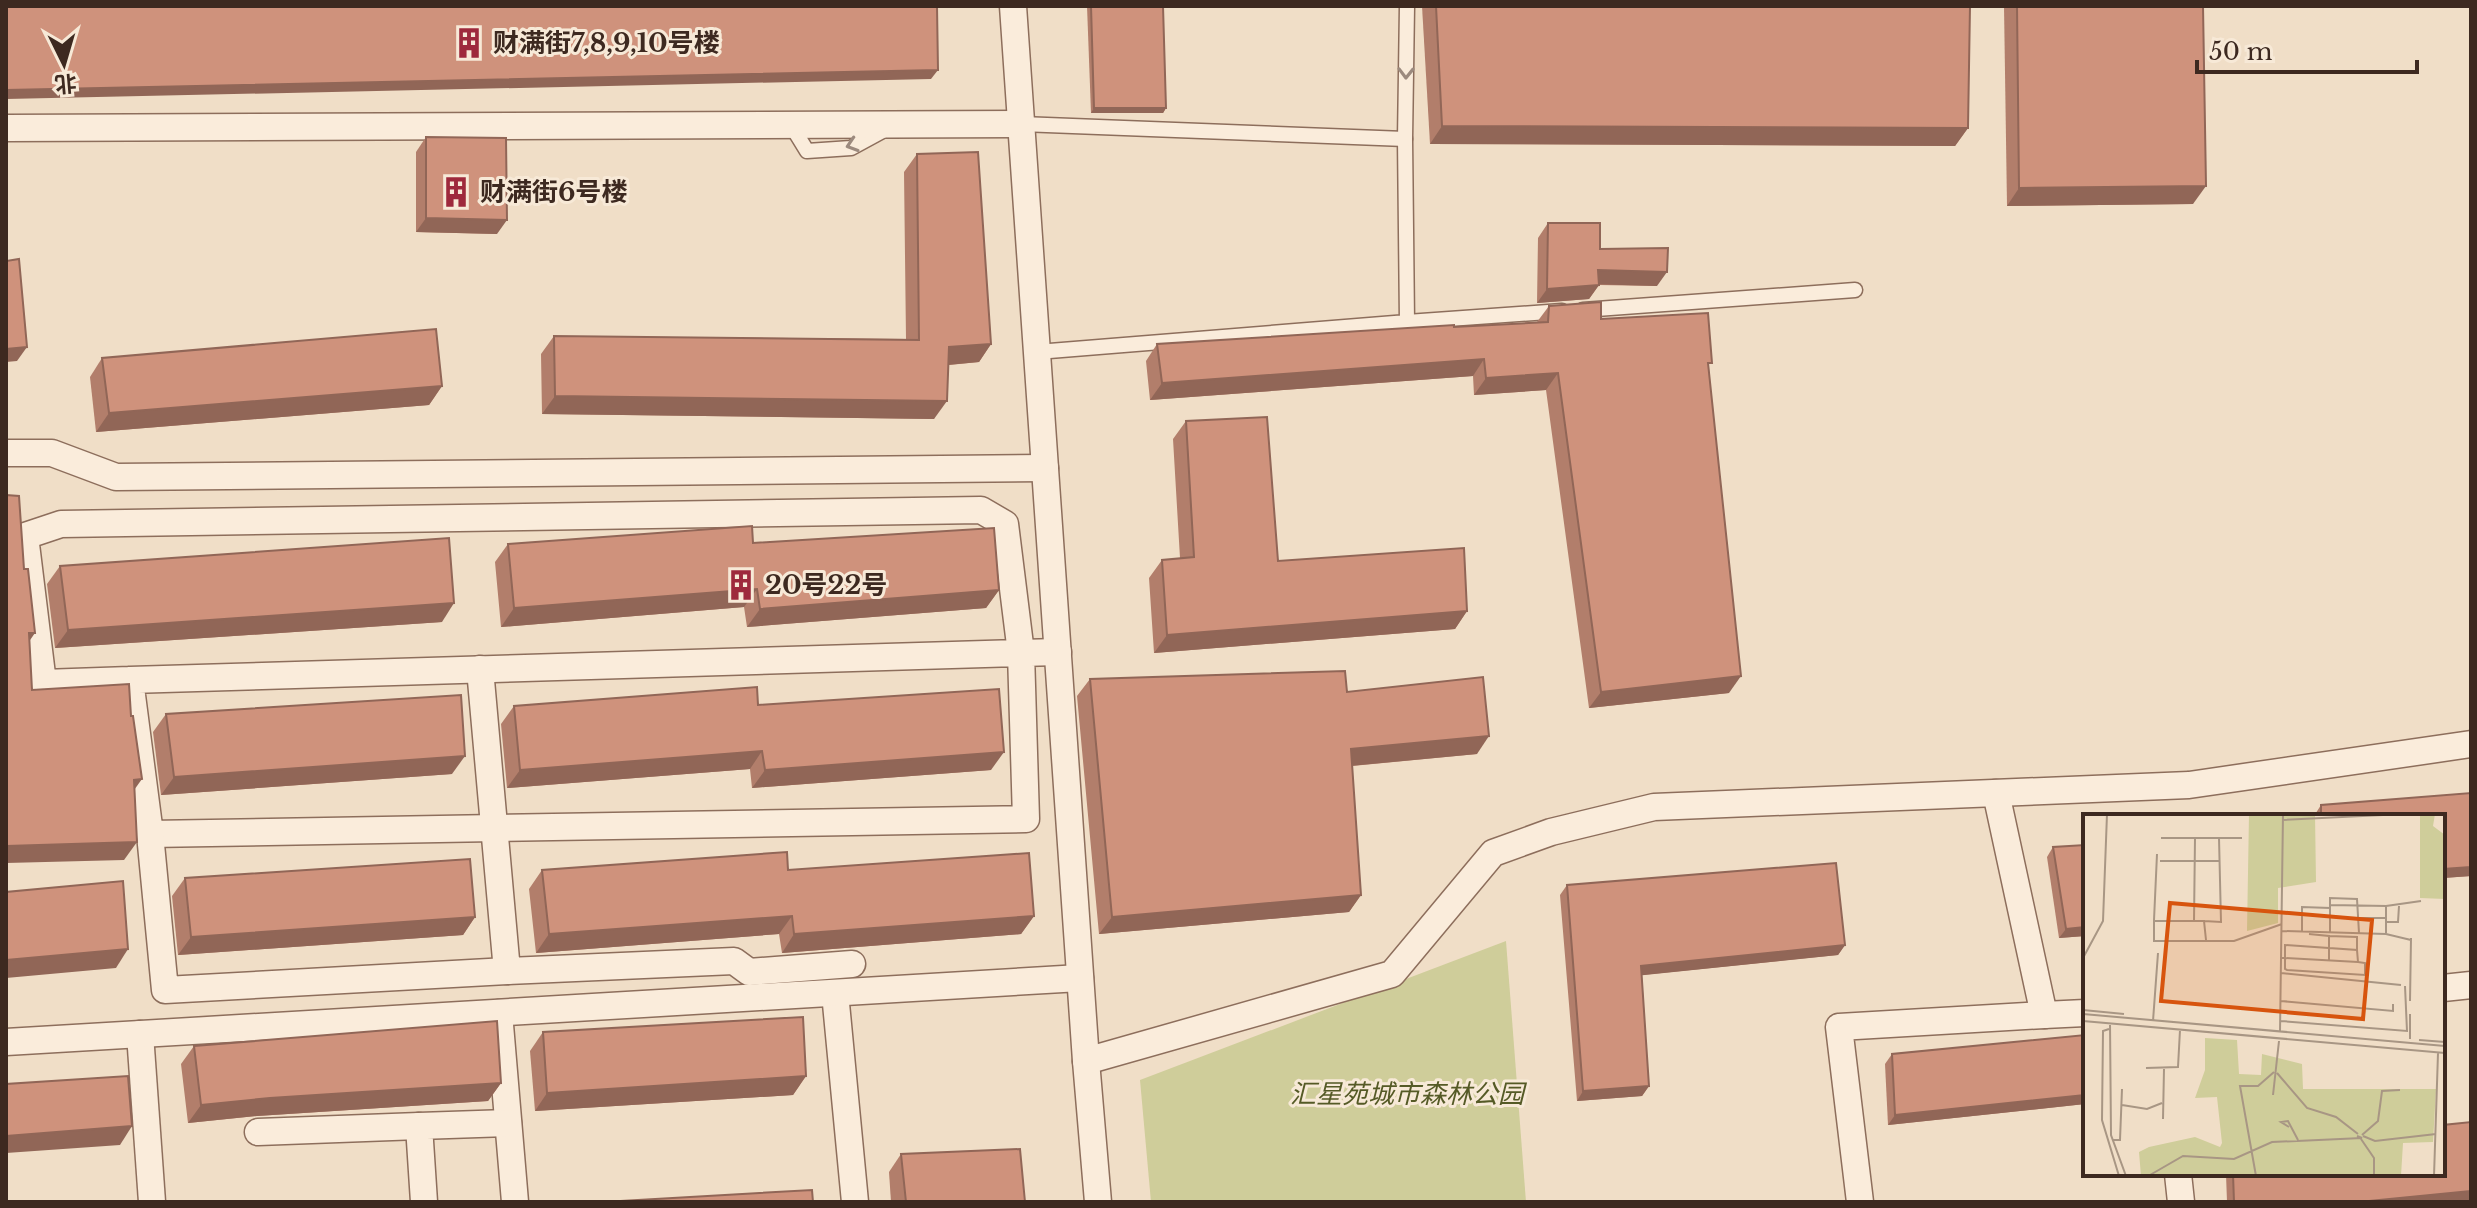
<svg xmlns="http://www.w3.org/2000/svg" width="2477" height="1208" viewBox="0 0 2477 1208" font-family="'Libre Baskerville','Noto Sans SC',serif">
<rect width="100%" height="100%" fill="#f0dec7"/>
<polygon fill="#cfcd9a" points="1506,941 1526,1202 1151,1202 1140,1080"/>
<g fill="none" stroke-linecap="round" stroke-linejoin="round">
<defs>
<g id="service">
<polyline points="1021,124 1405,139 1407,322 1037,352"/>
<polyline points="791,125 807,151 851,148 886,129"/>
<polyline points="1405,139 1407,6"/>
<polyline points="1583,310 1855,290"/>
<polyline points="1407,322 1562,311"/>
</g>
<g id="minor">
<polyline points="1013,6 1086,1061 1098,1202"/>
<polyline points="6,128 1021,124"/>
<polyline points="6,453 52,453 116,477 1045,468"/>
<polyline points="480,669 507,971 734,961 749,972 852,964"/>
<polyline points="130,680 150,834 1026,819 1021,653 1005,524 981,510 61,524 25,536 43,683 130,680 1021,653 1058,652"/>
<polyline points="1996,793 2044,1015 2085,1013"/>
<polyline points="150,834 165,990 507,971"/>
<polyline points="2443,988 2471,985"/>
<polyline points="835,993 855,1202"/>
<polyline points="499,1013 515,1202"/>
<polyline points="140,1034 152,1202"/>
<polyline points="6,1042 1080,978"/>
<polyline points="1086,1061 1392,974 1493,853 1551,832 1654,807 2189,785 2471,744"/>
<polyline points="258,1132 419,1126"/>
<polyline points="2178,1174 2181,1202"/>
<polyline points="424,1202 419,1126 508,1123"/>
<polyline points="1860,1202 1839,1027 2044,1015"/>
</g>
</defs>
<use href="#service" stroke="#8d6e5c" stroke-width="17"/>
<use href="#minor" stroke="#8d6e5c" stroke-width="29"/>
<use href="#service" stroke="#faecdb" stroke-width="14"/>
<use href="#minor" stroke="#faecdb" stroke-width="26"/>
</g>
<g fill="#b27e6b">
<polygon points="1087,6 1163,6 1166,108 1163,113 1091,113"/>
<polygon points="1422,6 1970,6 1968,128 1955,146 1430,144"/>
<polygon points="2004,6 2203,6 2193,204 2007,206"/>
<polygon points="426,137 497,234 416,232 416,152"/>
<polygon points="917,154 991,344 979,362 949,365 934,419 542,414 541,354 554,336 906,339 904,172"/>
<polygon points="1548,223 1600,249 1657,286 1599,285 1589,299 1537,303 1538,238"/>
<polygon points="1549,306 1601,319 1709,368 1729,693 1589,708 1546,390 1474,395 1473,376 1150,400 1146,361 1157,344 1537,322"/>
<polygon points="102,358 442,386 429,405 96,432 90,377"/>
<polygon points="1186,421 1278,561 1467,611 1455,629 1154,653 1149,578 1162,560 1180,558 1173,439"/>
<polygon points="753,543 999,590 986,608 747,627 744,607 501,627 495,562 508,544"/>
<polygon points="60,566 442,622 55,648 47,584"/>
<polygon points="1090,679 1347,692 1477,754 1352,766 1361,895 1349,912 1099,934 1077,696"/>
<polygon points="758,705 991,770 752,788 750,769 507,788 501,724 514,706"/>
<polygon points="166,714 452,774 161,795 153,732"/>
<polygon points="2471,793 2471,876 2443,878 2443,816 2314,816 2321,805"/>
<polygon points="2053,847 2085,936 2059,938 2047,857"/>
<polygon points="542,870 788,870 1034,916 1021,934 782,953 779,934 536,953 529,889"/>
<polygon points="185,878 475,917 463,935 178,955 172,896"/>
<polygon points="1567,885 1845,945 1838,955 1642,975 1649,1086 1642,1096 1577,1101 1560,895"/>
<polygon points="543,1032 806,1076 793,1095 535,1111 530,1051"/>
<polygon points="2085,1035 2085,1104 1888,1125 1885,1064 1892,1054"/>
<polygon points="194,1046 501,1083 488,1101 257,1116 188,1123 181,1064"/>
<polygon points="2471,1122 2471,1200 2452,1202 2227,1202 2226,1174 2443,1174"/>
<polygon points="901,1154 1025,1202 891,1202 889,1172"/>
</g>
<g fill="#916657">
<polygon points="938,70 931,79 6,99 6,90"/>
<polygon points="1094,108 1166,108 1163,113 1091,113"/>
<polygon points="1442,126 1968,128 1955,146 1430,144"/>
<polygon points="2206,186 2193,204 2007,206 2019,188"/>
<polygon points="426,218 507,220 497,234 416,232"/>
<polygon points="1598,270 1667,272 1657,286 1588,284"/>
<polygon points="1599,285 1589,299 1537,303 1547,289"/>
<polygon points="991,344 979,362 936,366 949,347"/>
<polygon points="27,347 17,361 6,362 6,349"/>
<polygon points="1484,359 1473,376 1150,400 1162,383"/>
<polygon points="1558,373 1546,390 1474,395 1486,378"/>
<polygon points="442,386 429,405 96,432 109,413"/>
<polygon points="555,396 947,401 934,419 542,414"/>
<polygon points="757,589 744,607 501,627 514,608"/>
<polygon points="999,590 986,608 747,627 760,609"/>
<polygon points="454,603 442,622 55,648 68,630"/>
<polygon points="1467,611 1455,629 1154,653 1167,635"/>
<polygon points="29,633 35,633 23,650"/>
<polygon points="1741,676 1729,693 1589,708 1601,692"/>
<polygon points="1489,736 1477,754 1339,767 1351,749"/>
<polygon points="762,751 750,769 507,788 520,770"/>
<polygon points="1004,752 991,770 752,788 765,770"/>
<polygon points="465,756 452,774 161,795 174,777"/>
<polygon points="142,779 129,797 134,780"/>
<polygon points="137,842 124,860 6,863 6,846"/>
<polygon points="2471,867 2471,876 2443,878 2443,869"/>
<polygon points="1361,895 1349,912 1099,934 1112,917"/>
<polygon points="792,916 779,934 536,953 549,934"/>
<polygon points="1034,916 1021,934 782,953 794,934"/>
<polygon points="475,917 463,935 178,955 191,937"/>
<polygon points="2085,927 2085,936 2059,938 2066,929"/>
<polygon points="1845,945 1838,955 1635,976 1641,966"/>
<polygon points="128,949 116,968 6,978 6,960"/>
<polygon points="806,1076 793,1095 535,1111 547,1093"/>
<polygon points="501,1083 488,1101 257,1116 188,1123 201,1105 270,1098"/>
<polygon points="1649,1086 1642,1096 1577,1101 1583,1091"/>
<polygon points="2085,1095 2085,1104 1888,1125 1895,1115"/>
<polygon points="132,1126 120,1145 6,1153 6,1136"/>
<polygon points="2471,1191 2471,1200 2452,1202 2359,1202"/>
</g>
<g fill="#cf927c" stroke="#916657" stroke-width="2">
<polygon points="6,6 937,6 938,70 6,90"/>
<polygon points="1091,6 1163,6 1166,108 1094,108"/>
<polygon points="1436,6 1970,6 1968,128 1442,126"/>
<polygon points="2017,6 2203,6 2206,186 2019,188"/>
<polygon points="426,137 506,138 507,220 426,218"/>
<polygon points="978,152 991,344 949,347 947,401 555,396 554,336 919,340 917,154"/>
<polygon points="1548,223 1600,223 1600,249 1668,248 1667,272 1598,270 1599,285 1547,289"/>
<polygon points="19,259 27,347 6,349 6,261"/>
<polygon points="1601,302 1601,319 1708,313 1712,363 1708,363 1741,676 1601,692 1558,373 1486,378 1484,359 1162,383 1157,344 1454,325 1454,327 1548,322 1549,306"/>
<polygon points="436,329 442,386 109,413 102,358"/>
<polygon points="1267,417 1278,561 1464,548 1467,611 1167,635 1162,560 1194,557 1186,421"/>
<polygon points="6,495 19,496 24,569 28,569 35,633 29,633 32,690 129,684 131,716 133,716 142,779 134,780 137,842 6,846"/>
<polygon points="752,526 753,543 994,528 999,590 760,609 757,589 514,608 508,544"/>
<polygon points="449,538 454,603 68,630 60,566"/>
<polygon points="1345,671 1347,692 1483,677 1489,736 1351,749 1361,895 1112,917 1090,679"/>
<polygon points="757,687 758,705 999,689 1004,752 765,770 762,751 520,770 514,706"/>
<polygon points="461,695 465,756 174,777 166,714"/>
<polygon points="2471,793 2471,867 2443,869 2443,816 2321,816 2321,805"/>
<polygon points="2085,845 2085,927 2066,929 2053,847"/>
<polygon points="787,852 788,870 1029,853 1034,916 794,934 792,916 549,934 542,870"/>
<polygon points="470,859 475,917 191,937 185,878"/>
<polygon points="1836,863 1845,945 1641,966 1649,1086 1583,1091 1567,885"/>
<polygon points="123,881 128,949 6,960 6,892"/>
<polygon points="803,1017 806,1076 547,1093 543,1032"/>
<polygon points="497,1021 501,1083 270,1098 201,1105 194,1046"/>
<polygon points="2085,1035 2085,1095 1895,1115 1892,1054"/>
<polygon points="128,1076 132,1126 6,1136 6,1084"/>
<polygon points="2471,1122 2471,1191 2359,1202 2234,1202 2233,1174 2443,1174 2443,1125"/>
<polygon points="1020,1149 1025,1202 906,1202 901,1154"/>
<polygon points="812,1190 813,1202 603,1202"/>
</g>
<defs><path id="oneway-chevron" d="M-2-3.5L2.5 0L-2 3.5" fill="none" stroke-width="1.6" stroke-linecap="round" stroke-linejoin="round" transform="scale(2)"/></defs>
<g stroke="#9c8a7e">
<use href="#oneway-chevron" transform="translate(1406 73) rotate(91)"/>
<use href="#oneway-chevron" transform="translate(852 145) rotate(162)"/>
</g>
<defs>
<symbol id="building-bare" viewBox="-9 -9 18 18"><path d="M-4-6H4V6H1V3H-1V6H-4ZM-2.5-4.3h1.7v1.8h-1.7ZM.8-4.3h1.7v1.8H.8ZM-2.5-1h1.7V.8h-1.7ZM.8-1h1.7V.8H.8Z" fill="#9e293c" stroke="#f7e9d7" stroke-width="2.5" paint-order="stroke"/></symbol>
</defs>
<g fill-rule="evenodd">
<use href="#building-bare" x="447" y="21" width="44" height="44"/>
<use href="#building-bare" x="434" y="170" width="44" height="44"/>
<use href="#building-bare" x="719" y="563" width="44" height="44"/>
</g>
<g text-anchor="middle" stroke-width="6" stroke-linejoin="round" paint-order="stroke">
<g font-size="26" font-weight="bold" fill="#3d2920" stroke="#f7e9d7" text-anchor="start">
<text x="493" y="52">财满街7,8,9,10号楼</text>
<text x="480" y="201">财满街6号楼</text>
<text x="765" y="594">20号22号</text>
</g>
<g font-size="26" font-style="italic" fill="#555a26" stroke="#f7e9d7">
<text x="1407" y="1103">汇星苑城市森林公园</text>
</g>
</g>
<g transform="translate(2083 814)">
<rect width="362" height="362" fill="#f0dec7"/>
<path d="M166 0H232L233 68 195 74V109L164 117ZM337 0H352L350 12 362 21V85L337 84ZM122 224 154 226 156 260 178 261 179 240 219 250 220 275H353L350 328 320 329 318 362H58L56 338 66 333 112 323 137 333 139 329 134 283 112 284 122 256Z" fill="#cfcd9a"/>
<path fill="none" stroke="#a89684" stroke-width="2" d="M199 6 300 1M78 24H159M112 24 111 107H121L123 126M77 47H136M247 91 303 92V104M303 92 338 87M247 94V84L274 85 276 119M277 104H303V119M71 106 74 40M111 107H71V127H151L199 110M121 107 138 108 136 24M303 108H315L316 92M199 117 303 120 328 126M219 118V93L247 94V119M226 120 246 122V147M246 122 274 123V136M0 144 20 107 24 0M199 144H202L275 148 282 149V161L204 156 202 155V131L274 136 275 148M198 159 318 171M198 187 310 197V190M327 187 328 124M0 196 41 200M0 200 362 232M0 207 362 239M70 207 75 139M198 207 324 217 322 172M27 209 28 321 43 362M26 215 20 217 19 306 36 362M197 218 200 0M327 225V200M336 226 362 228M63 254 95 253 97 216M194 259 224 294 253 303 275 320M190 281 196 227M39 291 64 295 79 289M80 305 81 255M206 313 198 308 205 307 215 326M279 321 295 307 299 277 317 276M280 322 292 327 353 320M278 325 291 344V362M30 326H37L39 275M67 361 100 342 151 345 189 328 279 324 274 322M173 362 157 272H175L191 258M351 362 355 239"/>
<path fill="#d7540e" fill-opacity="0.15" stroke="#d7540e" stroke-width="4" d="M87 89 289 106 280 205 78 187Z"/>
<rect width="362" height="362" fill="none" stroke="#3d2920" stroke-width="4"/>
</g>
<rect width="2477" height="1208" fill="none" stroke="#3d2920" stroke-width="16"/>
<g transform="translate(64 64) rotate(175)" stroke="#f7e9d7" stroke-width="6" paint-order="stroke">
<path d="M0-6L14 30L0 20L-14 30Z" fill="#3d2920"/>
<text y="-12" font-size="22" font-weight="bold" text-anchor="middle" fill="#3d2920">北</text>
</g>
<path d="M2197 60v12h220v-12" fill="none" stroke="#3d2920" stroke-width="4"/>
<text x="2209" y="60" font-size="24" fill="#3d2920" stroke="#f7e9d7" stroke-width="6" paint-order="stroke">50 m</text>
</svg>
